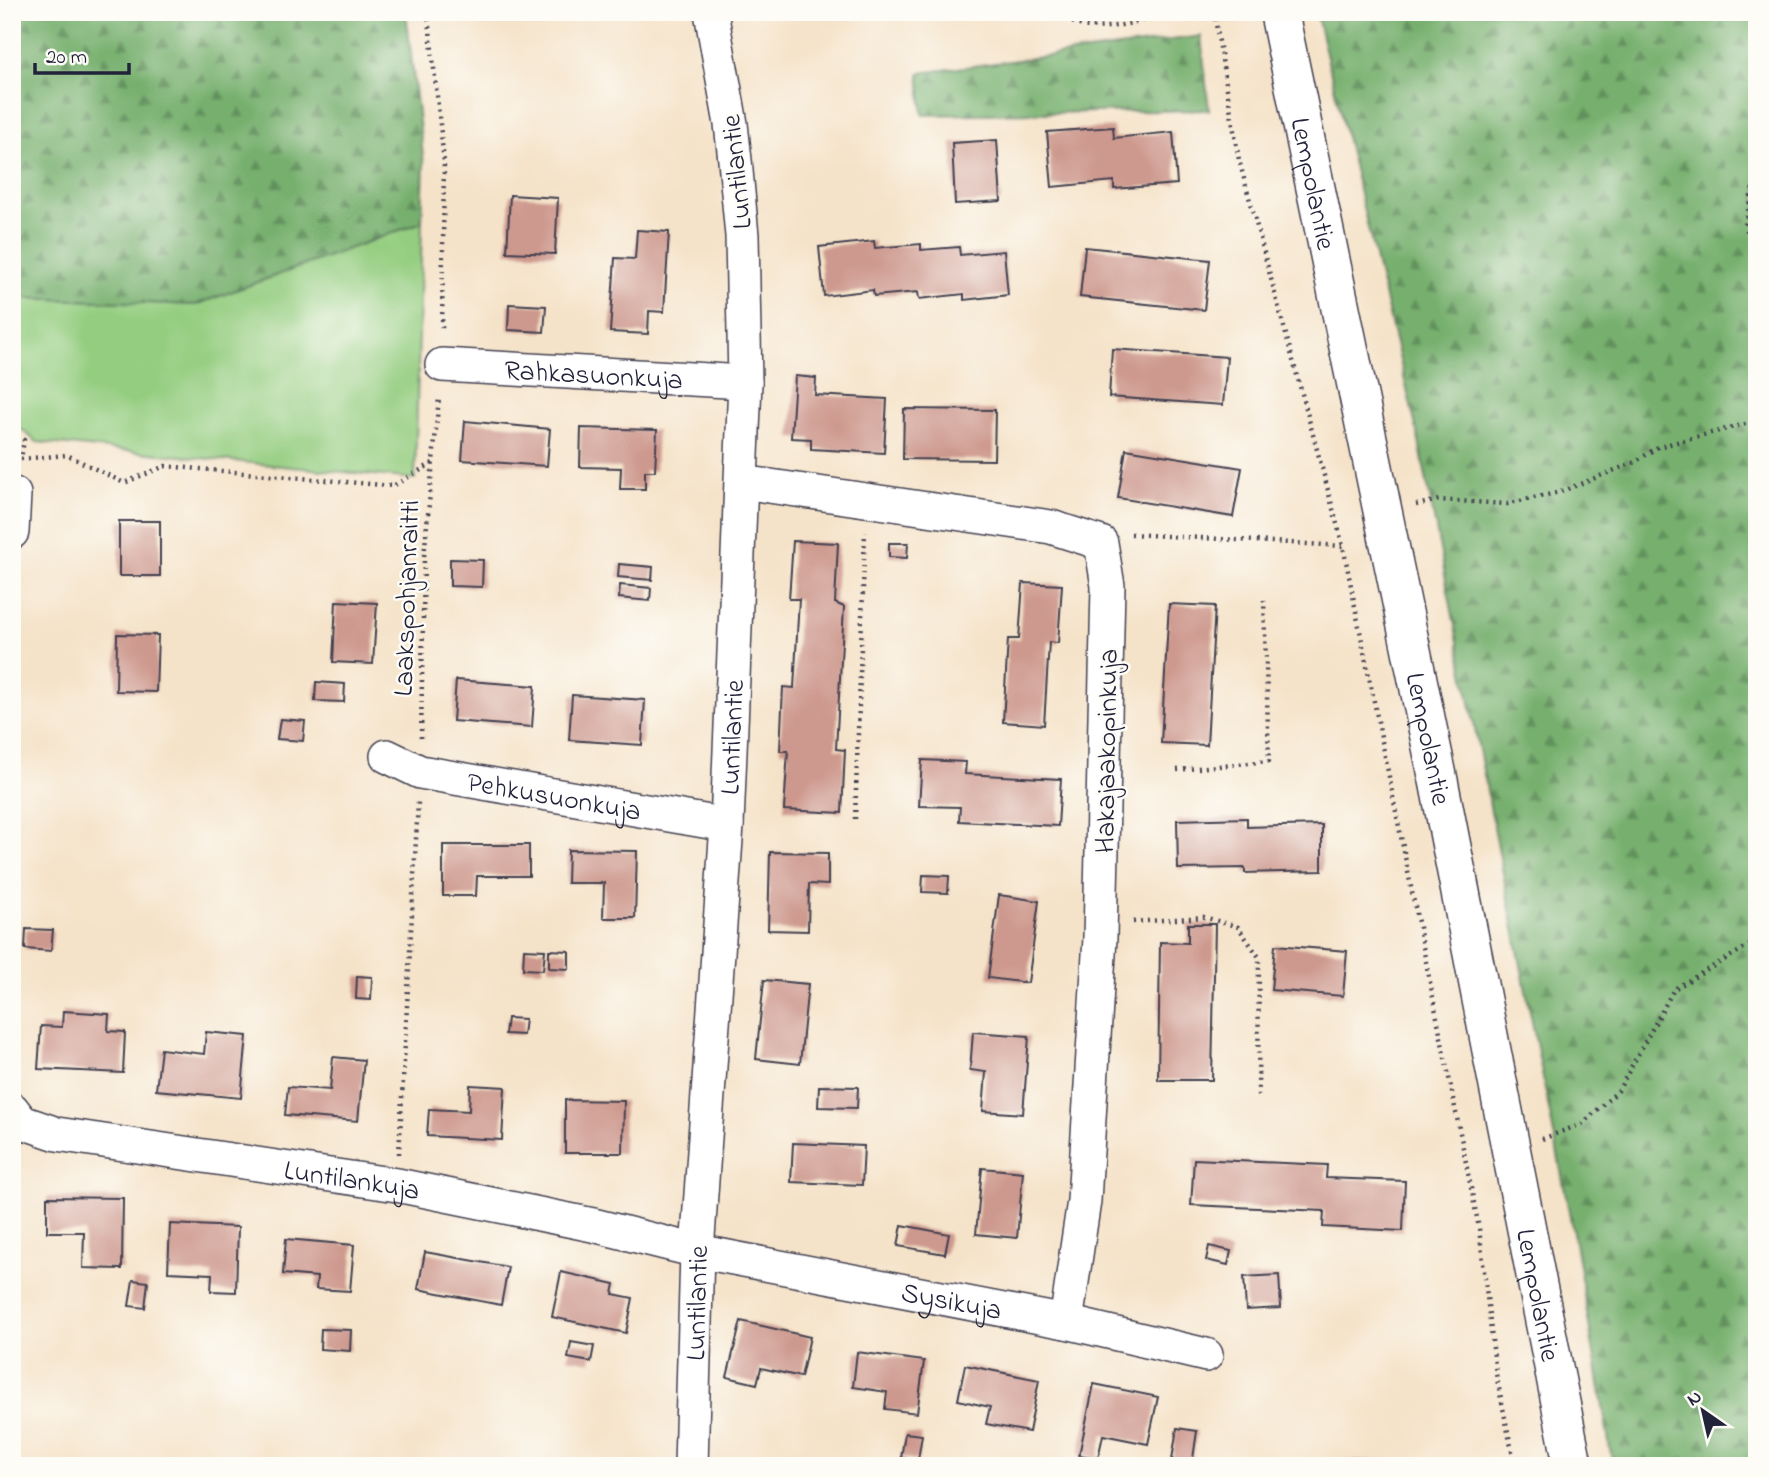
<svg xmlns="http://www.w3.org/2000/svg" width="1769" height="1478" viewBox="0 0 1769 1478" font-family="'Indie Flower',sans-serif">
<defs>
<pattern id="forest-firs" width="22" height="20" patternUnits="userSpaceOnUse" patternTransform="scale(1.75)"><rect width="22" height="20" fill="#77b06e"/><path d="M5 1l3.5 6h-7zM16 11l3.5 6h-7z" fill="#618f5c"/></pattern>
</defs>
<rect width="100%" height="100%" fill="#fdfcf7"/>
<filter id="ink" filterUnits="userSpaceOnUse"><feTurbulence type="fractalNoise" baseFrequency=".0143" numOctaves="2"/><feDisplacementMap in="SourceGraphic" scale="14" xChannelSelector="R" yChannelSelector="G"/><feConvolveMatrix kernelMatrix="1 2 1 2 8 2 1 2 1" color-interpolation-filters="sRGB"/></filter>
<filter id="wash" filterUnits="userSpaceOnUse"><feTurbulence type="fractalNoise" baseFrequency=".00686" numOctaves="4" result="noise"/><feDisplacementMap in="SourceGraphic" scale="28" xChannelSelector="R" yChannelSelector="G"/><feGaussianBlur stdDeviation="1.57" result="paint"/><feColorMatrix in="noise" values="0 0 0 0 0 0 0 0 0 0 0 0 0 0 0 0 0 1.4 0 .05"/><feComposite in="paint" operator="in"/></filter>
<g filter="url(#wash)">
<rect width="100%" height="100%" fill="#f5e3c9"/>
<polygon fill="#94cd80" stroke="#5b785e" stroke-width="2" points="422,222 415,479 37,442 12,422 12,302 26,298 195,305"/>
<g fill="url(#forest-firs)" stroke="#4c6954" stroke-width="2">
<polygon points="12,12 406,12 424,164 422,222 195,305 26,298 12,302"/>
<polygon points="1316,12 1757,12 1757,1466 1613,1466 1576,1248 1417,431"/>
<polygon points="1201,36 1209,110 923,115 919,73"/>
</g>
<g id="blocks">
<g fill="#cd988d">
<polygon points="1113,127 1114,138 1173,132 1177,184 1114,189 1114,181 1052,187 1047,132"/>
<polygon points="997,140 1001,201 955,204 952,143"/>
<polygon points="510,195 558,198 555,254 507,252"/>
<polygon points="637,230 669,232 664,312 649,311 648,334 610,332 615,258 635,259"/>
<polygon points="874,241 875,248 921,244 921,250 959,247 960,255 1004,251 1008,295 964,300 964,294 919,299 918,292 874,296 873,290 824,296 819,247"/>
<polygon points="1085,247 1210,260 1204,310 1080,297"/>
<polygon points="509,304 546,306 544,332 508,330"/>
<polygon points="1112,349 1227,357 1223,405 1109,397"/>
<polygon points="795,376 816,378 815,395 887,399 884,453 811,449 811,439 791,438"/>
<polygon points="904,409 995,410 994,460 903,459"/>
<polygon points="465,421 550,429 547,466 462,460"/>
<polygon points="581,428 657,430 655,471 645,471 645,489 620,489 621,468 580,467"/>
<polygon points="1126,449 1242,468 1233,517 1118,498"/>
<rect x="119" y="521" width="41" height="55"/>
<polygon points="793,541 838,543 835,603 844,607 836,749 845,750 842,813 784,810 788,751 780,751 783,687 794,688 799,599 789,599"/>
<polygon points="889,543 908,543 907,558 889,557"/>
<polygon points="450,559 483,560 482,587 450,586"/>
<polygon points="619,564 653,567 652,580 618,577"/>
<polygon points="1023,583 1062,585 1058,643 1049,642 1044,725 1003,722 1008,639 1019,639"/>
<polygon points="620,585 651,588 650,601 619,598"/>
<polygon points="336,601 377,603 373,664 333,662"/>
<polygon points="1169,604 1215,606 1207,745 1161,743"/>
<polygon points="117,634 158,635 156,692 116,691"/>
<polygon points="456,680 535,686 532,727 453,721"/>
<polygon points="316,682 345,684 344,702 315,701"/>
<polygon points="572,695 645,700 642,745 569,740"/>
<polygon points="280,719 305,721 303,741 277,739"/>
<polygon points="922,760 966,762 965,774 1061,779 1058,826 959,821 960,807 919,806"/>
<polygon points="1247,818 1247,827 1322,825 1322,871 1245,873 1245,868 1178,869 1177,820"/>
<polygon points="443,845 529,845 529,876 477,876 476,896 443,896"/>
<polygon points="568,850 637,851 635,918 603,918 604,883 567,883"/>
<polygon points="770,852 828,853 828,885 809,884 808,931 768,930"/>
<polygon points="923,875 949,876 948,893 922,892"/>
<polygon points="999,895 1039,901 1028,983 988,978"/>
<polygon points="1188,924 1215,924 1212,1080 1158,1080 1160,942 1188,943"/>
<polygon points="26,929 53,930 51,951 25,949"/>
<polygon points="1275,945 1347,951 1343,996 1271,990"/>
<polygon points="524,949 545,950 543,970 523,969"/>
<polygon points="549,950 569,951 569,969 549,968"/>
<polygon points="357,976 372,977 371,1000 356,999"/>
<polygon points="764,980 808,984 800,1064 756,1059"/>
<polygon points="63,1011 109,1014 108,1031 125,1032 123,1073 38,1069 41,1026 62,1027"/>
<polygon points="507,1018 525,1019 523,1035 505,1034"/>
<polygon points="206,1032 247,1036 241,1098 156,1090 161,1049 204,1054"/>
<polygon points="973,1032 1029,1036 1023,1114 983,1111 986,1072 970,1070"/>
<polygon points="333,1057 364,1060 358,1121 285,1115 288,1087 330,1090"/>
<polygon points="470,1085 505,1087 502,1140 427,1136 429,1109 469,1111"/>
<polygon points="819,1086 858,1087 857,1108 818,1107"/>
<polygon points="565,1100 624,1101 623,1153 565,1153"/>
<polygon points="793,1143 864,1146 862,1185 791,1182"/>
<polygon points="1194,1159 1327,1165 1326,1178 1405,1181 1403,1231 1323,1227 1324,1211 1191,1205"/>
<polygon points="982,1168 1023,1172 1017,1238 976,1234"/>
<polygon points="47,1197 123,1198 122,1269 83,1268 84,1232 47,1232"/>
<polygon points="170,1224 238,1227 236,1292 211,1291 212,1274 168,1272"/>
<polygon points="902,1225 949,1234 945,1254 898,1246"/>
<polygon points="286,1239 354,1245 350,1291 316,1289 317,1277 283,1274"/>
<polygon points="1209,1246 1231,1251 1228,1265 1206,1260"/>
<polygon points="425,1252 508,1267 501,1305 418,1289"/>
<polygon points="561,1272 615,1284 613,1294 633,1298 626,1333 552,1317"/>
<polygon points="1279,1275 1281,1308 1246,1310 1244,1277"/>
<polygon points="133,1280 148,1282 145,1308 129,1306"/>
<polygon points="741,1321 810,1337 801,1377 761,1368 757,1384 727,1377"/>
<polygon points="321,1329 351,1330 350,1351 320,1349"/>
<polygon points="571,1342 594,1346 591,1362 568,1358"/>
<polygon points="857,1352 924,1361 917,1413 885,1409 887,1392 853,1387"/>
<polygon points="965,1365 1039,1380 1029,1432 986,1424 990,1407 958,1400"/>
<polygon points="1094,1384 1158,1397 1148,1444 1103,1435 1098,1458 1079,1455"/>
<polygon points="1177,1428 1197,1431 1192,1466 1171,1466"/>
<polygon points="905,1433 922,1435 918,1460 901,1458"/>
<polygon points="1373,1460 1373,1466 1313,1466 1313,1461"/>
</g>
</g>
</g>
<g filter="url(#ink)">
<use href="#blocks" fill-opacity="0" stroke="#423f50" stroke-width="2"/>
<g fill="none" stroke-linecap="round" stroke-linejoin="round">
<defs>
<g id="street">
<path id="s1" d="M442 365 745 382"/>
<polyline points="742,482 1051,527 1101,543 1108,586 1100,938 1084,1201 1066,1322"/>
<polyline points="12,532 14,494"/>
<path id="s2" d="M387 756 420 772 727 825"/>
<path id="s3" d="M12 1109 22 1122 57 1134 397 1185 593 1225 697 1251 1066 1322 1206 1355"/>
<path id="s4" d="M691 1466 697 1251 727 825 745 382 742 236 735 160 731 124 711 12"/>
</g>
<g id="secondary">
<path id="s5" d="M1279 12 1439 783 1573 1466"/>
</g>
</defs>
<use href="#street" stroke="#423f50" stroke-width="36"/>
<use href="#secondary" stroke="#423f50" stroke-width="41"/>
<g stroke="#423f50" stroke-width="4.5" stroke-dasharray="2 5" stroke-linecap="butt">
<polyline points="428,12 444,162 442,333"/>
<path d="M1063 12C1079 43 1147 19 1172 12"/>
<polyline points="1214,12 1239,160 1343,546 1479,1228 1496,1374 1515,1466"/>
<polyline points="1757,168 1745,225 1757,256"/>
<polyline points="12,430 24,440 21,459"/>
<polyline points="21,459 67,455 124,483 165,466 393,486 433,463"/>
<polyline points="1416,505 1439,500 1507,504 1560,492 1635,462 1658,447 1757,421"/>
<polyline points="1131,534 1343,546"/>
<polyline points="421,738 424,557 439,397"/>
<polyline points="1177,770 1269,761 1264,600"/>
<polyline points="855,819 865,532"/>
<polyline points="1133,922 1204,917 1238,927 1259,957 1258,1099"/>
<polyline points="1542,1139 1582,1124 1618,1091 1674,989 1757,941"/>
<polyline points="399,1154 418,802"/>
</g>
<use href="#street" stroke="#fff" stroke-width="33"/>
<use href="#secondary" stroke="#fff" stroke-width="38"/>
</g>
</g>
<g text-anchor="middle" stroke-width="5" stroke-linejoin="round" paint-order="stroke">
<g font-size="28" fill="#22223b" stroke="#fdfcf7">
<text transform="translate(735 172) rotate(-96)" y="10">Luntilantie</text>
<text dy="10" stroke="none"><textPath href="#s5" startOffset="175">Lempolantie</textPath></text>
<text dy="10" stroke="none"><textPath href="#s1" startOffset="152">Rahkasuonkuja</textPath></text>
<text transform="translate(405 598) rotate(-88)" y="10">Laakspohjanraitti</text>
<text dy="10" stroke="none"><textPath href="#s4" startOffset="730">Luntilantie</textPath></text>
<text dy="10" stroke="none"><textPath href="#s5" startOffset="742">Lempolantie</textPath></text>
<text transform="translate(1105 751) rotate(-89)" y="10">Hakajaakopinkuja</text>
<text dy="10" stroke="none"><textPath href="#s2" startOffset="173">Pehkusuonkuja</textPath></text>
<text dy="10" stroke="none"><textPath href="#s3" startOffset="352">Luntilankuja</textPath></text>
<text dy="10" stroke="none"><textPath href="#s5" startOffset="1309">Lempolantie</textPath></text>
<text dy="10" stroke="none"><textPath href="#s3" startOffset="964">Sysikuja</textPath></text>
<text dy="10" stroke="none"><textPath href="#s4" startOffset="163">Luntilantie</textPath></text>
</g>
</g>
<rect width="1769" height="1478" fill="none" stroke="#fdfcf7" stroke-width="42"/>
<g transform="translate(1703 1411) rotate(326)" stroke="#fdfcf7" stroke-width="5" paint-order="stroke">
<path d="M0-5L12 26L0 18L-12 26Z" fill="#22223b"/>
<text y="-10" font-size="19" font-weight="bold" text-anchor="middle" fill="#22223b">N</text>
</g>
<path d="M35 63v10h94v-10" fill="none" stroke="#22223b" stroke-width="3.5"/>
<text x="46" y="63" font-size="21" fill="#22223b" stroke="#fdfcf7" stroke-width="5" paint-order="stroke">20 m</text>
</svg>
